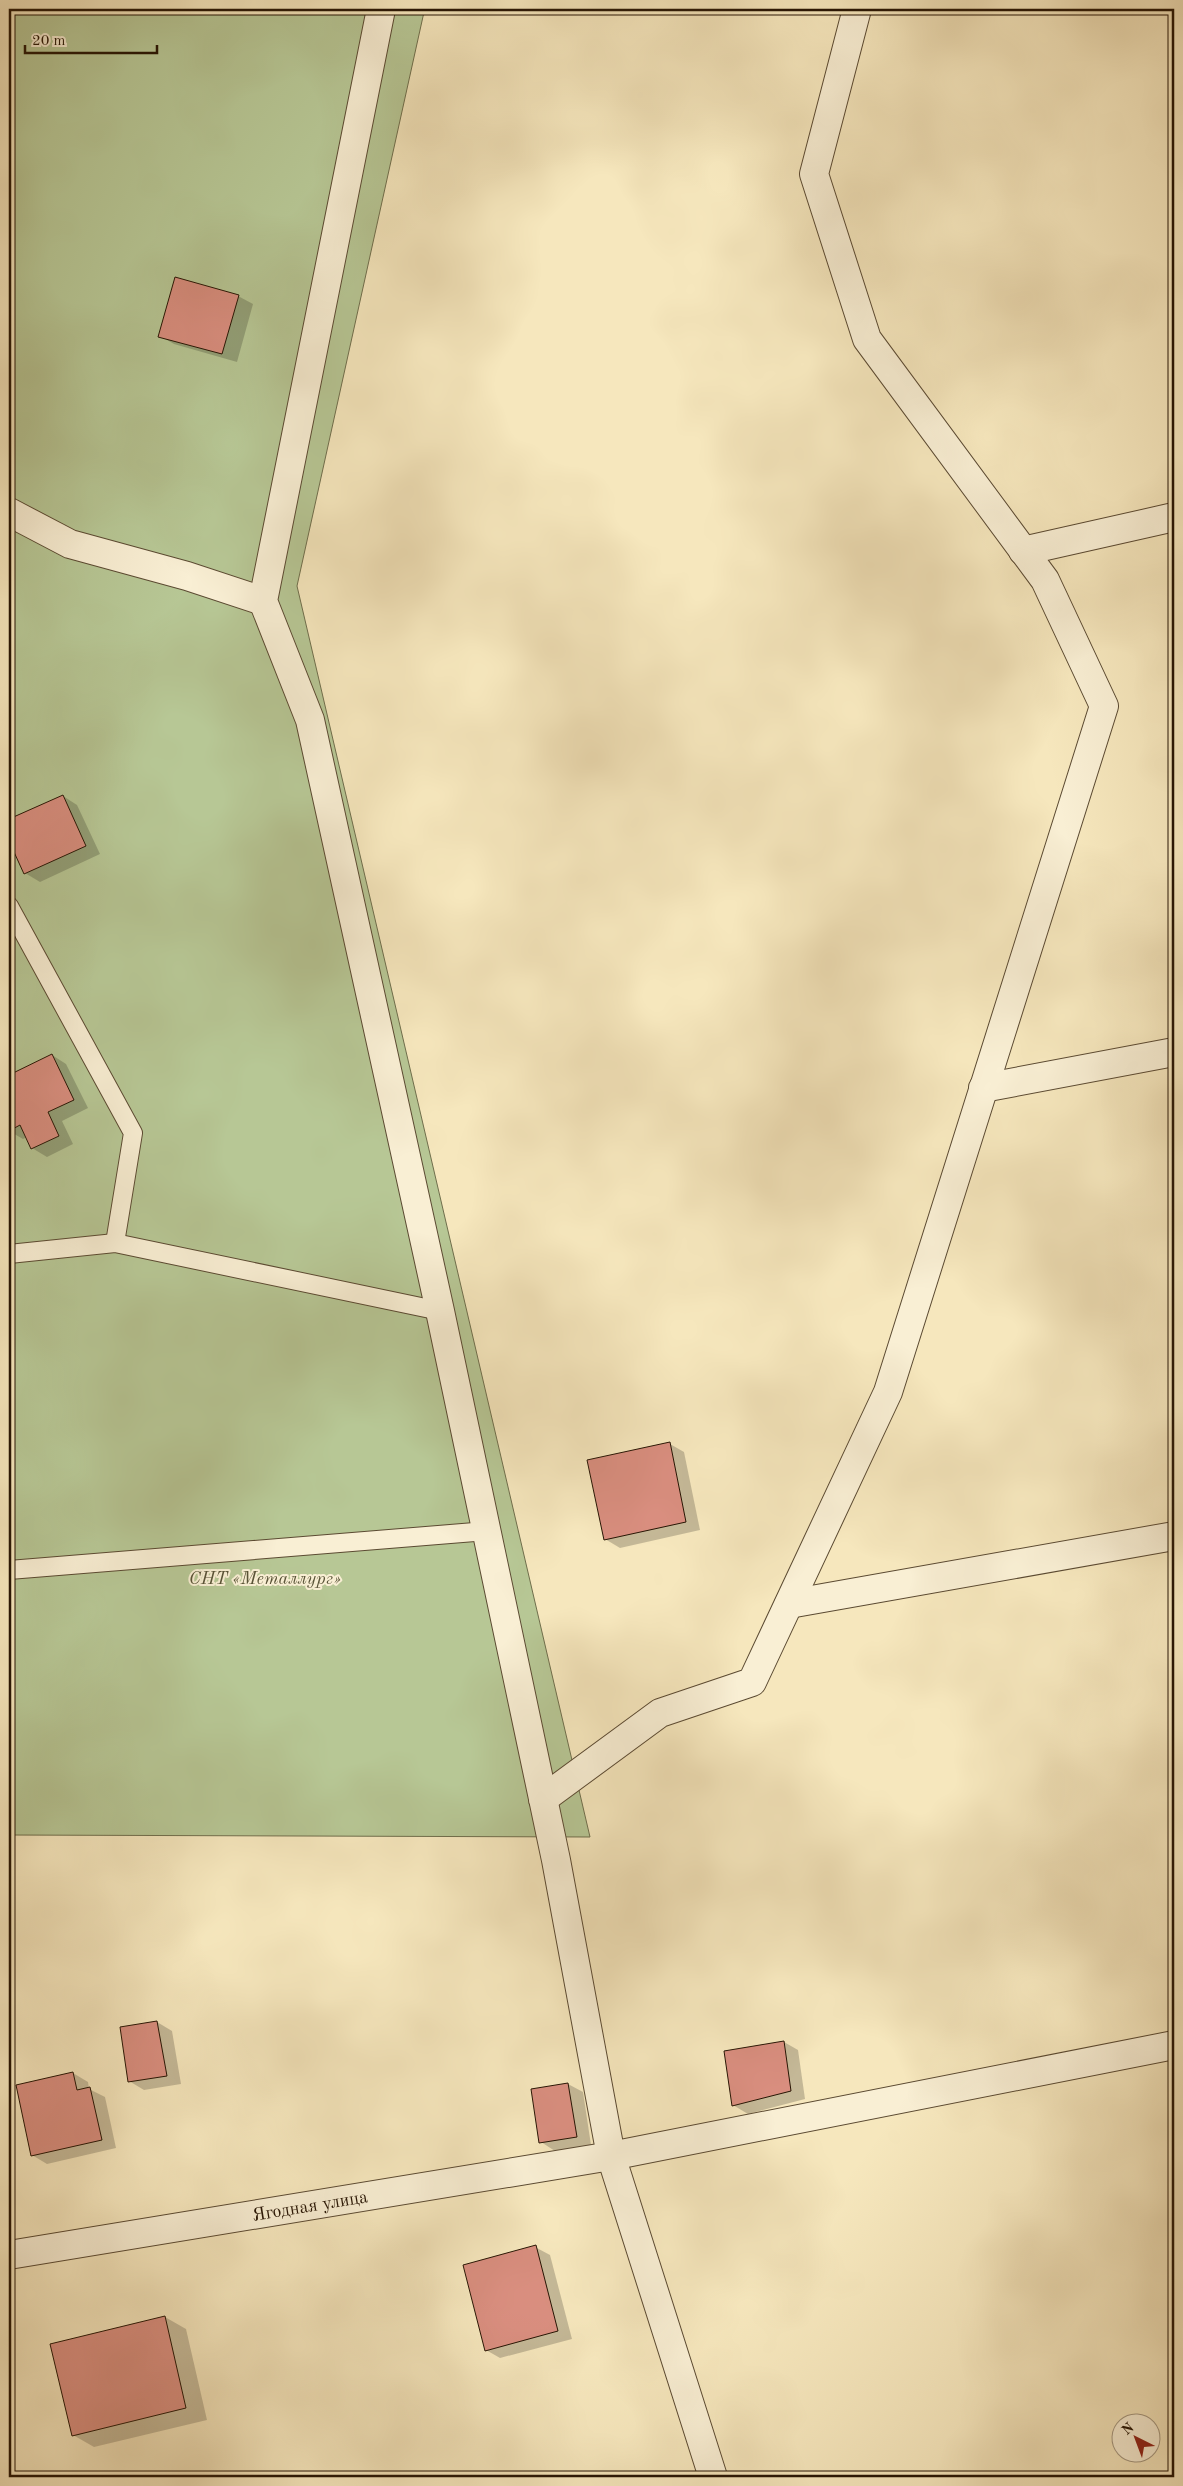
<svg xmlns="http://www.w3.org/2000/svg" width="1183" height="2486" viewBox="0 0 1183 2486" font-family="'Old Standard TT',serif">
<rect width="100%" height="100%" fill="#f6e7bd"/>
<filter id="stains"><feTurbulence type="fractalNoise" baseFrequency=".004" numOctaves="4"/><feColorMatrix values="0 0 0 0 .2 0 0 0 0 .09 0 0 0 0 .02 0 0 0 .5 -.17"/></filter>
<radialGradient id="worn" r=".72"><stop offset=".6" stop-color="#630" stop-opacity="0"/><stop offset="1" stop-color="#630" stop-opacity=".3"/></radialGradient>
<polygon fill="#b7c795" stroke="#6f6e4c" points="9,9 428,9 424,12 297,586 590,1837 9,1835"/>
<g fill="#0003">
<polygon points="238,296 253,304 237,362 174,344 160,336"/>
<polygon points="63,796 77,805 100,854 40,882 25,873 9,838 9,821"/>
<polygon points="52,1055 66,1064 88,1108 62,1121 73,1144 47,1157 32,1148 27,1137 23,1139 9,1131 9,1076"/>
<polygon points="670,1444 684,1452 700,1530 620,1548 605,1539"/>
<polygon points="157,2022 172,2031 181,2084 144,2090 129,2081"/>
<polygon points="784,2042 798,2050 805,2099 748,2114 733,2105"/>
<polygon points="73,2073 88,2082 89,2089 105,2097 116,2148 47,2164 32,2155"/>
<polygon points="568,2084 583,2092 591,2145 555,2151 541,2142 532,2090"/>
<polygon points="535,2247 550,2255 572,2339 500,2358 486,2350"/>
<polygon points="165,2317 186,2329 207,2420 94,2447 73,2435"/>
</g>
<g fill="#d98e7f" stroke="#271504">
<polygon points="175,277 239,295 222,354 158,337"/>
<polygon points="63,795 86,846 24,874 9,841 9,819"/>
<polygon points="52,1054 74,1100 48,1112 59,1136 31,1149 20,1125 9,1131 9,1075"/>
<polygon points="670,1442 686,1522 604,1540 587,1460"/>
<polygon points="157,2021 167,2076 128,2082 120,2027"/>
<polygon points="784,2041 791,2091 732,2106 724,2051"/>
<polygon points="73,2072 77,2090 90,2087 102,2140 31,2156 16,2085"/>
<polygon points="568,2083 577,2137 539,2143 531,2089"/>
<polygon points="536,2245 558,2331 485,2351 463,2265"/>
<polygon points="165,2316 186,2408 72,2436 50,2344"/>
</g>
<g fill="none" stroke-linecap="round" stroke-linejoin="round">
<defs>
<g id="service">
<polyline points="9,906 133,1133 115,1243"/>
<polyline points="9,1254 115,1243 440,1311"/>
<polyline points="9,1570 487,1531"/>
</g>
<g id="minor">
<polyline points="381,9 263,601 310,720 440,1311 556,1860 611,2156 713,2477"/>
<polyline points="9,512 70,544 187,576 263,601"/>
<polyline points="1023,551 1174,517"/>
<polyline points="983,1088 1174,1052"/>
<polyline points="789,1604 1174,1536"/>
<polyline points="543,1799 660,1713 752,1682 888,1392 1104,706 1045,580 867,339 814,174 857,9"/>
<path id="s1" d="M9 2255 611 2156 1174 2045"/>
</g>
</defs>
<use href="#service" stroke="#5b4a32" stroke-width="20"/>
<use href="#minor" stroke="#5b4a32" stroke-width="30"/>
<use href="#service" stroke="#f9efd4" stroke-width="18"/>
<use href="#minor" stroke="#f9efd4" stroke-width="28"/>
</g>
<g text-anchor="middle" stroke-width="4" stroke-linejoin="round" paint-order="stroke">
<g font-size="18" font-style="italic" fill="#595337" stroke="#f9efd4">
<text x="265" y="1584">СНТ «Металлург»</text>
</g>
<g font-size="18" fill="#271504" stroke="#f9efd4">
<text dy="6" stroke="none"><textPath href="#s1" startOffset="305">Ягодная улица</textPath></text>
</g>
</g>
<rect width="1183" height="2486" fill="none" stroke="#f6e7bd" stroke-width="30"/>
<rect x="10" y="10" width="1163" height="2466" fill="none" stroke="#271504" stroke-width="2.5"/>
<rect x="15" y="15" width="1153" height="2456" fill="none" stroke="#271504"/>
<g transform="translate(1136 2438) rotate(318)"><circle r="24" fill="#f9efd4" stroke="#a59881"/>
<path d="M0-4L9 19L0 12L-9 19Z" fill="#8f2418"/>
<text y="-8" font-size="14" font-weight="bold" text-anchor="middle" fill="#271504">N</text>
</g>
<path d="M25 45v8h132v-8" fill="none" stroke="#271504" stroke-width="2.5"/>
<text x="32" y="45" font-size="15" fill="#271504" stroke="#f9efd4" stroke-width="4" paint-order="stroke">20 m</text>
<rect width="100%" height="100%" filter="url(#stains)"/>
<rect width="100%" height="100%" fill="url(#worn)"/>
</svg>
